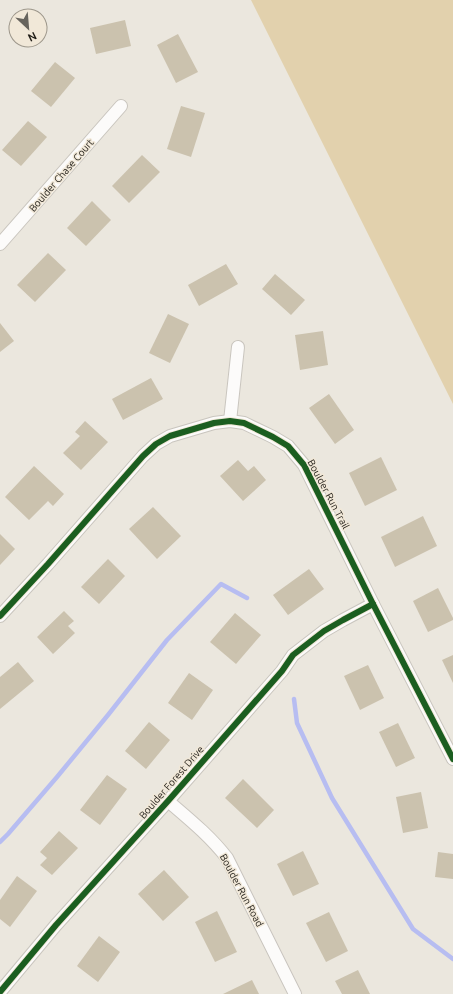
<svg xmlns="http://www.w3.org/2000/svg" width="453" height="994" viewBox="0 0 453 994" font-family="Ubuntu,sans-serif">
<rect width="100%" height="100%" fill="#ebe7de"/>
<polygon fill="#e2d1ad" points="251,0 453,0 453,404"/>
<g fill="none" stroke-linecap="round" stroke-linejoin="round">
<g stroke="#b7bdf1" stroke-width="4.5">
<polyline points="294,699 297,723 332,798 413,929 453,959"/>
<polyline points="0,842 8,834 57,777 108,715 167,640 221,584 247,598"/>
</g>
</g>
<g fill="#cbc2ae">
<polygon points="125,20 131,46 96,54 90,28"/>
<polygon points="178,34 198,72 176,83 157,45"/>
<polygon points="55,62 75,78 51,107 31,91"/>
<polygon points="181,106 205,113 191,157 167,149"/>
<polygon points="28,121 47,137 21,166 2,150"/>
<polygon points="142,155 160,172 129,203 112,186"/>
<polygon points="92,201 111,220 86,246 67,228"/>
<polygon points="48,253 66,270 35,302 17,285"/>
<polygon points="226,264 238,284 199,306 188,285"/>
<polygon points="275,274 305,300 291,315 262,289"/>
<polygon points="168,314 189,324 170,363 149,353"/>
<polygon points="0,323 14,341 0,352"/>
<polygon points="323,331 328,365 300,370 295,335"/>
<polygon points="151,378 163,399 123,420 112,399"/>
<polygon points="329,394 354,430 335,444 309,408"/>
<polygon points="85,421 108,442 81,470 63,453 80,436 75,432"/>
<polygon points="381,457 397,490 365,506 349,473"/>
<polygon points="238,460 248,471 254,466 266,480 243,501 220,476"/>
<polygon points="34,466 64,494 53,506 48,501 29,520 5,497"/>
<polygon points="153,507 181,536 157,559 129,529"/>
<polygon points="423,516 437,546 395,567 381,537"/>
<polygon points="0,534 15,549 0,565"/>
<polygon points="108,559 125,576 99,604 81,587"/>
<polygon points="309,569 324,589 288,615 273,595"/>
<polygon points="438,588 453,618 453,620 428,632 413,601"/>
<polygon points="64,611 74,621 68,626 75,633 53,654 37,637"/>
<polygon points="235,613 261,635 236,664 210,642"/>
<polygon points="453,655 453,683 442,660"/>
<polygon points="18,662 34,681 0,709 0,677"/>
<polygon points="368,665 384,698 360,710 344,676"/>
<polygon points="189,673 213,690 192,720 168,703"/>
<polygon points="149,722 170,740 146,769 125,751"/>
<polygon points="398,723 415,758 396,767 379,732"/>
<polygon points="107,775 127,789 100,825 80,810"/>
<polygon points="243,779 274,810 257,828 225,798"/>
<polygon points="421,792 428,828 403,833 396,797"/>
<polygon points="59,831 78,848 52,875 40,865 47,858 40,852"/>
<polygon points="303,851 319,884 293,896 277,864"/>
<polygon points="438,852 453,854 453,879 435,877"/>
<polygon points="164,870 189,897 163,921 138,894"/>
<polygon points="17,876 37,891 10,927 0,919 0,900"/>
<polygon points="217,911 237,952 215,962 195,922"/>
<polygon points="329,912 348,951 326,962 306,923"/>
<polygon points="99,936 120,952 98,982 77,966"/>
<polygon points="358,970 370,994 342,994 335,981"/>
<polygon points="252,980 259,994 223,994"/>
</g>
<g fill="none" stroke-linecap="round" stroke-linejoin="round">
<defs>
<g id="minor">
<polyline points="0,244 121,106"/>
<polyline points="230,421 238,347"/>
<polyline points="0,616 48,564 143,456 156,444 170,436 214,423 230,421 244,423 273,437 288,446 304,465 373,604 453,759"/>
<path d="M168 801C189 819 210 836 227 858L295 994"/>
<polyline points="0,992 56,925 168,801 282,671 293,655 324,631 343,620 373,604"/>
</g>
</defs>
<use href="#minor" stroke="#c9c5be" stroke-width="14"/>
<use href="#minor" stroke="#fcfbfa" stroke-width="12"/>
<defs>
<g id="cycleway">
<polyline points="0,616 48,564 143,456 156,444 170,436 214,423 230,421 244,423 273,437 288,446 304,465 373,604 453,759"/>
<polyline points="0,992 56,925 168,801 282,671 293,655 324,631 343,620 373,604"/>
</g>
</defs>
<use href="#cycleway" stroke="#f1e8d8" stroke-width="8"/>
<use href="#cycleway" stroke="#1b5e20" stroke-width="6"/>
</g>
<g text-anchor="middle" stroke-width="3" stroke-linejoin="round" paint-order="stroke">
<g font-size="10" fill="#201d17" stroke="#f1e8d8">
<text transform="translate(61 175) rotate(-49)" y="4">Boulder Chase Court</text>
<text transform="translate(329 494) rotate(62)" y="4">Boulder Run Trail</text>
<text transform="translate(171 782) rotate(-49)" y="4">Boulder Forest Drive</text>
<text transform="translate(242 890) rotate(62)" y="4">Boulder Run Road</text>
</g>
</g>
<g transform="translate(28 28) rotate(154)"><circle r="19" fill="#f1e8d8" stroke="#9d978b"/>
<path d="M0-3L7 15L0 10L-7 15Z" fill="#67645d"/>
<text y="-6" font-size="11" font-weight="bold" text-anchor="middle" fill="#201d17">N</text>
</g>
</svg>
